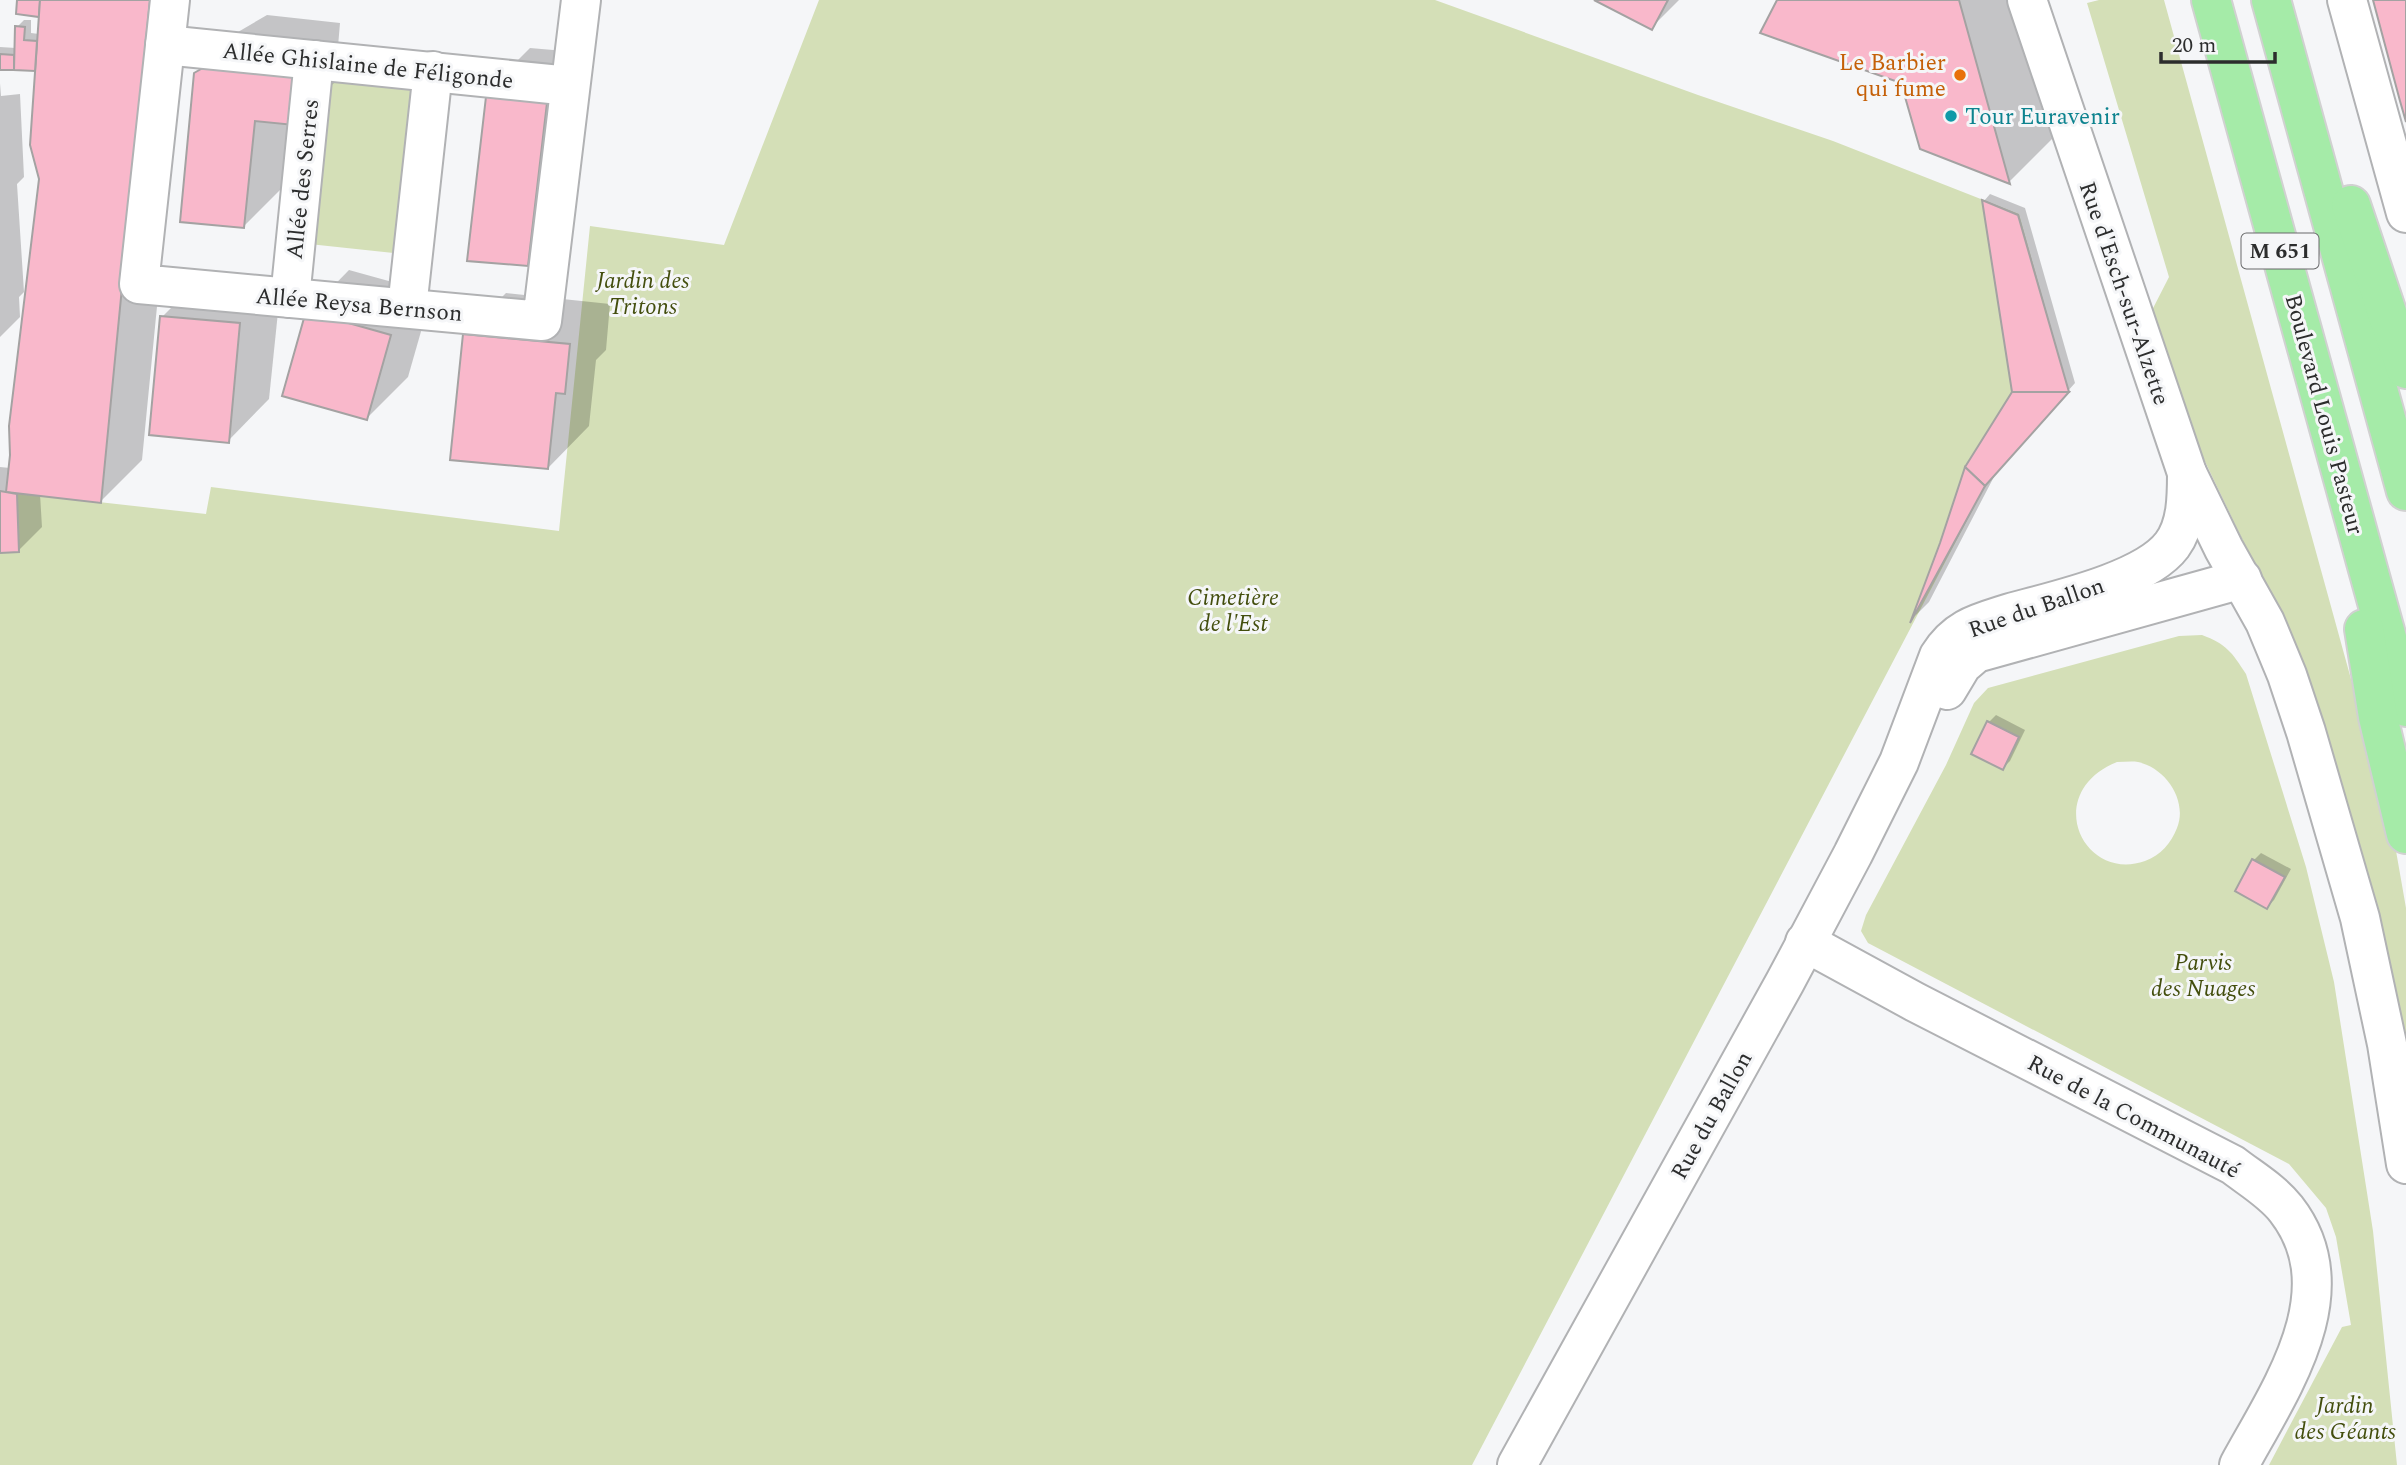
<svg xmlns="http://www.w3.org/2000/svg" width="2406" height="1465" viewBox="0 0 2406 1465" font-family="Spectral,serif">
<rect width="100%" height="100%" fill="#f5f6f8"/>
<g fill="#d4dfb7" fill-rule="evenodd">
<polygon points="819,0 1435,0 1698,95 1833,141 2019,214 2069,392 1985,486 1472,1465 0,1465 0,491 206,514 211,487 559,531 590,226 724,245"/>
<polygon points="2099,0 2164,0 2392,828 2406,908 2406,1059 2370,893 2311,683 2199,449 2148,318 2169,277 2087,3"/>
<polygon points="299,64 447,79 431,257 281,241"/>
<path d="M2202 635C2226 644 2232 652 2246 674L2306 867 2334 982 2373 1231 2397 1465H2269L2342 1327 2351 1325 2336 1237 2326 1208 2289 1164 1868 943 1861 931 1866 915 1946 765 1974 703 1988 688 2179 636ZM2117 762C2124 762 2132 761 2138 762 2166 768 2188 801 2177 828 2171 843 2161 855 2145 861 2083 883 2041 793 2117 762Z"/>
</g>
<g fill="#0003">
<polygon points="18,0 187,0 142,460 101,501 40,494 42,527 19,550 0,551 0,467 10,468 40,179 37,70 0,68 0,47 16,48 17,27 24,20 31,20 31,33 39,34 41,12"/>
<polygon points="1598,0 1679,0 1652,27"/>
<polygon points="1779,0 2027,0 2062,129 2009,182 1903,81"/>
<polygon points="267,15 340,23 335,82 293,123 285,185 244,226 196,74 238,32"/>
<polygon points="530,48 588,53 569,223 528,265 489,89"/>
<polygon points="0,83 1,96 20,94 24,177 17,184 24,292 19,297 20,317 0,337"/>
<polygon points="1990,194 2025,208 2075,383 1998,469 1929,602 1915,616 1967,467 2014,393 1984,201"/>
<polygon points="349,270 432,293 408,377 367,418 308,312"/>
<polygon points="203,276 281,283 269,399 228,441 162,317"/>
<polygon points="506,293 610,304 606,350 596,360 589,426 548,468 465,334"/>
<polygon points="1996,715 2025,730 2010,761 2003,768 1973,753 1989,722"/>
<polygon points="2261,853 2291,869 2274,900 2267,907 2254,860"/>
</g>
<g fill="#f9b8cb" stroke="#a4a2a2" stroke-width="2">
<polygon points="17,0 40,0 39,17 16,14"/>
<polygon points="40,0 150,0 101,503 6,492 10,455 9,426 39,179 30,145"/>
<polygon points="1594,0 1668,0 1652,30"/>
<polygon points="1777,0 1959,0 2010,184 1920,149 1901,83 1760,33"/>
<polygon points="2373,0 2406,0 2406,122 2400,101"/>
<polygon points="15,26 25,27 24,40 37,41 35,71 14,70"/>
<polygon points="0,54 14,55 14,70 0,70"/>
<polygon points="224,56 299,64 294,125 255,121 244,228 180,222 194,73"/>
<polygon points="487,88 548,94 528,266 467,261"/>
<polygon points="1982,200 2018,215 2069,392 2012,392"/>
<polygon points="306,311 391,335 367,420 282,396"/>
<polygon points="160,316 240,323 229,443 149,435"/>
<polygon points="463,334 570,344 565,394 556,393 548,469 450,460"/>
<polygon points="2012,392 2069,392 1985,486 1965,467"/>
<polygon points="1965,467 1985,486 1910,623 1940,543"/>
<polygon points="0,491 17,494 19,552 0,553"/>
<polygon points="1987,721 2019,737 2003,770 1971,754"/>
<polygon points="2252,859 2285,877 2267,909 2235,891"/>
</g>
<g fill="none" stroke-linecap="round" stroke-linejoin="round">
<defs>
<g id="minor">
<polyline points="170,0 139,284 542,321 581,0"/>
<polyline points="2027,0 2187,473 2224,549 2265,622 2287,675 2306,732 2360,918 2387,1044 2406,1164"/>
<polyline points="2347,0 2406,213"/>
<polyline points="165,45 570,86"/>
<polyline points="290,298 314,60"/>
<polyline points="407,308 433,71"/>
<polyline points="1947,690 1962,665 1976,653 2242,579"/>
<path d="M1805 942 1915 1002 2233 1165C2251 1179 2272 1191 2286 1209 2350 1291 2280 1390 2239 1465"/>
<path d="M1517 1465 1785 982 1853 854 1899 762 1939 656C1957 627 1979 623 2010 613 2054 601 2145 581 2172 545 2187 525 2187 497 2187 473"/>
</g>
<g id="highway">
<polyline points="2211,0 2406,707"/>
<polyline points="2271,0 2406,491"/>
<polyline points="2351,205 2406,369"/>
<polyline points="2364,629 2378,717 2406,834"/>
</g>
</defs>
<use href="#minor" stroke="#b1b2b4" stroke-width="42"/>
<use href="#highway" stroke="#d1d1d1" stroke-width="42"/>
<use href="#minor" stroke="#fff" stroke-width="38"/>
<use href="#highway" stroke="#a5eba8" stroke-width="38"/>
</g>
<circle fill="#e8710a" stroke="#f5f6f8" stroke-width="2.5" cx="1960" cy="75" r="7"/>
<circle fill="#0f9aa8" stroke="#f5f6f8" stroke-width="2.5" cx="1951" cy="116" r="7"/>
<g text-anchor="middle" stroke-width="6" stroke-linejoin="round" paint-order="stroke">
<rect fill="#f5f6f8" stroke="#68696a" stroke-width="2" x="2241.5" y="233.5" width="77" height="35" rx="5"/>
<g font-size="21" font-weight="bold" fill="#2c2d2d">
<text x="2280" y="258">M 651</text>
</g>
<g font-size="23" fill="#c56008" stroke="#f5f6f8" text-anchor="end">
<text x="1946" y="70">Le Barbier<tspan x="1946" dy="26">qui fume</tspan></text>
</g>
<g font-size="23" fill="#2c2d2d" stroke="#f5f6f8">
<text transform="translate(368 65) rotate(6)" y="8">Allée Ghislaine de Féligonde</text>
<text transform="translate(302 179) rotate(-84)" y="8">Allée des Serres</text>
<text transform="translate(2125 293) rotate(71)" y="8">Rue d'Esch-sur-Alzette</text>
<text transform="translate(359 304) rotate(5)" y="8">Allée Reysa Bernson</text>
<text transform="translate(2325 414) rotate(75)" y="8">Boulevard Louis Pasteur</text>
<text transform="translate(2036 607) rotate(-19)" y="8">Rue du Ballon</text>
<text transform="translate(1711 1115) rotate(-61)" y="8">Rue du Ballon</text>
<text transform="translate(2134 1116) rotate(28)" y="8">Rue de la Communauté</text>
</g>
<g font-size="23" fill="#0d838f" stroke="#f5f6f8" text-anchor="start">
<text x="1965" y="124">Tour Euravenir</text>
</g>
<g font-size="23" font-style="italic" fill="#434e0d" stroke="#f5f6f8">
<text x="643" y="288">Jardin des<tspan x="643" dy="26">Tritons</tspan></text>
<text x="1233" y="605">Cimetière<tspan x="1233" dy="26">de l'Est</tspan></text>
<text x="2203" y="970">Parvis<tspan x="2203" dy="26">des Nuages</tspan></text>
<text x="2345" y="1413">Jardin<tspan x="2345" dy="26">des Géants</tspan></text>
</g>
</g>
<path d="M2161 52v10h114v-10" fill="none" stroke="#2c2d2d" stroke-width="3.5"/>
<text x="2172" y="52" font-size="21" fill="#2c2d2d" stroke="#f5f6f8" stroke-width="5" paint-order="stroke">20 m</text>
</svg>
